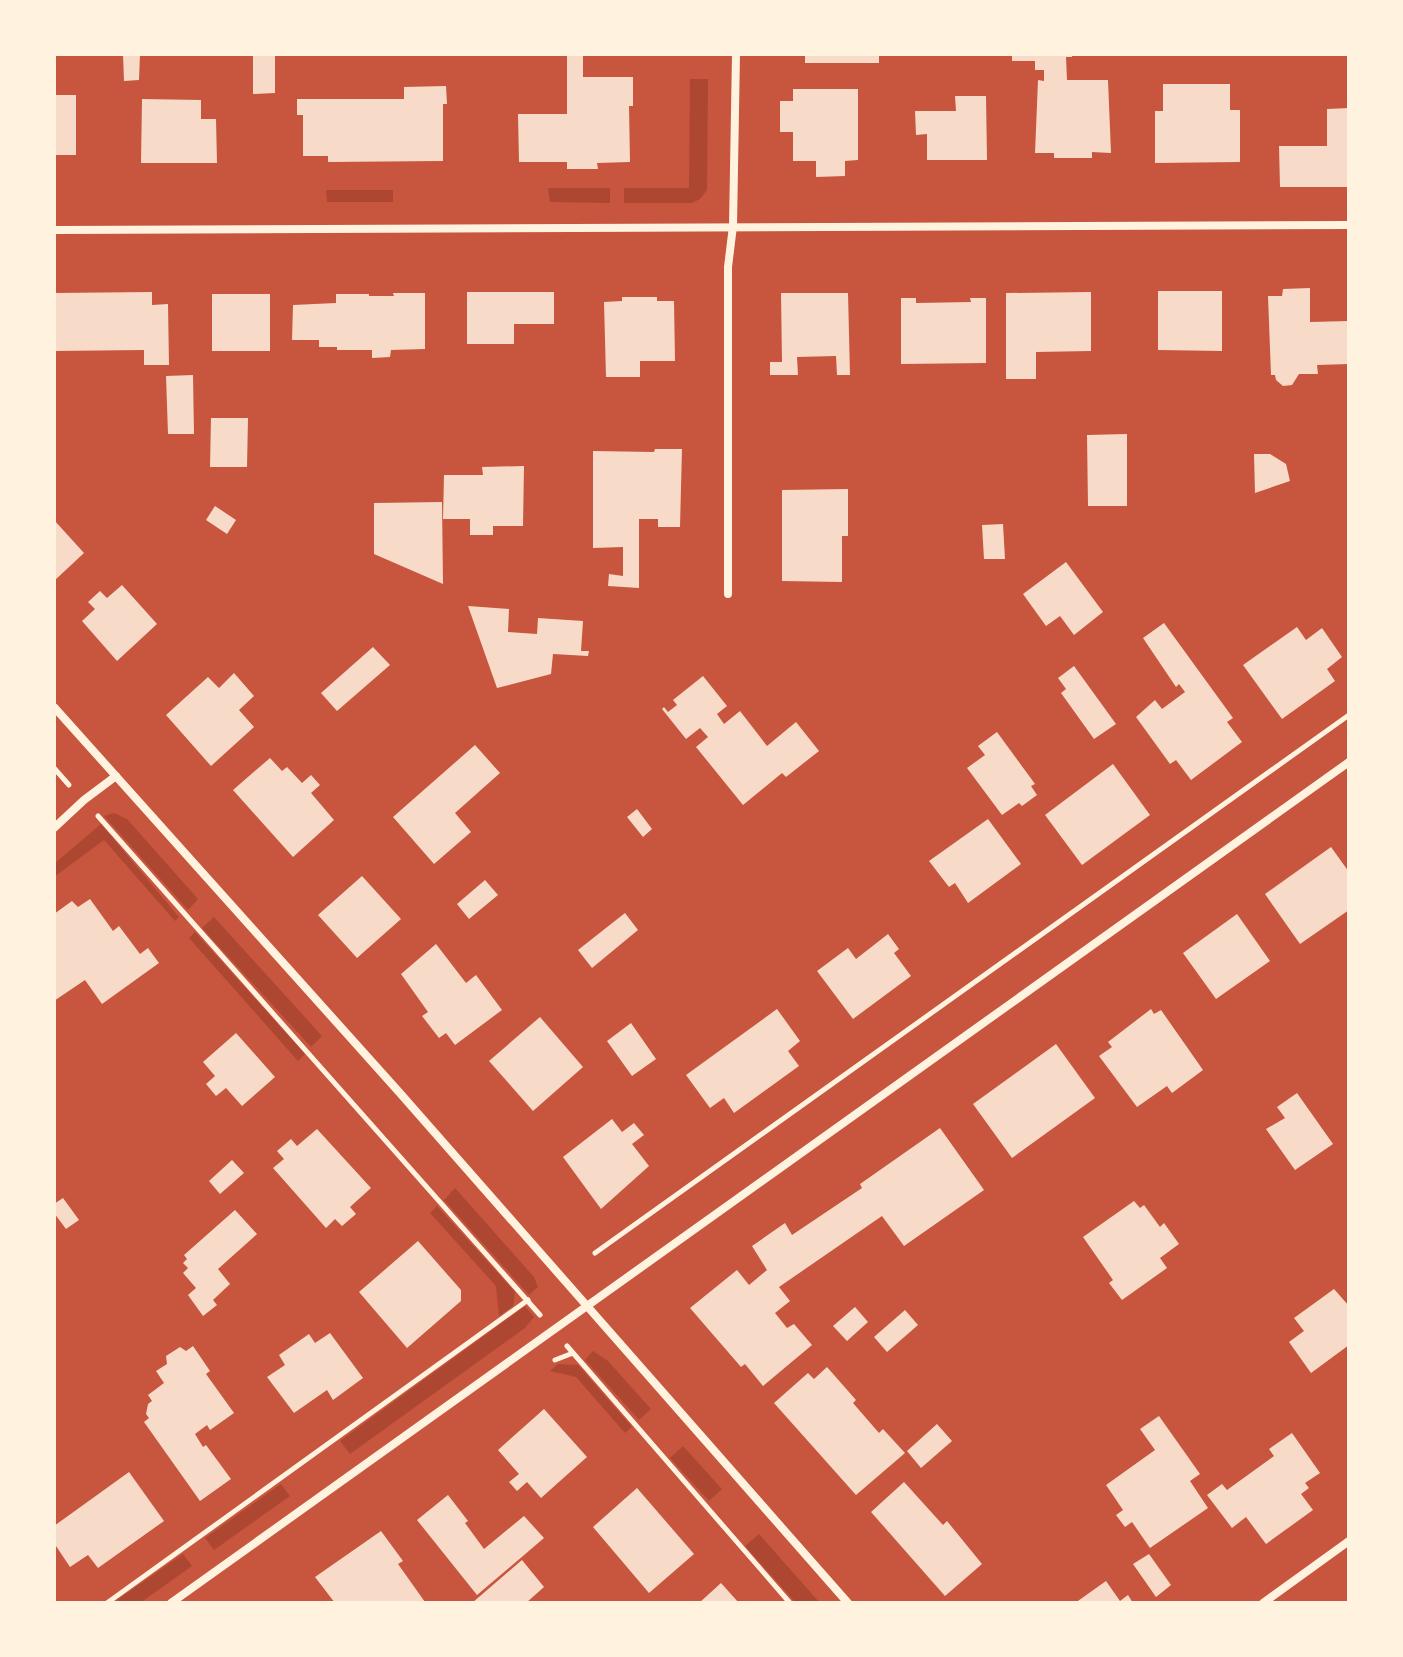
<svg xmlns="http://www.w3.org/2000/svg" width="1403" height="1657" viewBox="0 0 1403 1657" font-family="'Varela Round',sans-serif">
<rect width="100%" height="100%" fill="#c8553d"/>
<g fill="#ae4732">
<polygon points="690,79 708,79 707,190 700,199 692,203 624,203 624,188 689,188"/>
<polygon points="548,188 610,188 610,203 550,202"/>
<polygon points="326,190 393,190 393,202 327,202"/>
<polygon points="114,813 127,819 198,899 188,910 104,816"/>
<polygon points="101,824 179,917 175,921 104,840 54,877 54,864"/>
<polygon points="214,917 322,1036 311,1047 202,928"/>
<polygon points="195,932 305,1054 298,1061 189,938"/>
<polygon points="455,1188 534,1277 538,1287 529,1295 444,1200"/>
<polygon points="437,1206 515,1292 513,1306 499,1316 496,1286 430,1213"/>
<polygon points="525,1306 534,1317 525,1328 350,1454 340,1441"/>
<polygon points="593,1351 608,1361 651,1409 639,1420 585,1360"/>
<polygon points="558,1364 578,1365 632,1427 625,1433 576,1377 550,1371"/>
<polygon points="683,1446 722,1489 709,1501 670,1458"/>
<polygon points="281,1484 290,1496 214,1550 205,1538"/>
<polygon points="759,1534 820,1603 796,1603 745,1546"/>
<polygon points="183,1554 192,1566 140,1603 119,1603 117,1600"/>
</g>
<g fill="#f7dbc8">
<polygon points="123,54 140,54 139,80 124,81"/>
<polygon points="253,54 275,54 275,93 253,94"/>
<polygon points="567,54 583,54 583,77 633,77 633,106 629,106 630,162 597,163 598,169 567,169 567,162 519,162 518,114 567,114"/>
<rect x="805" y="54" width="74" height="9"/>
<polygon points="1012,54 1072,54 1072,57 1066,57 1067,80 1108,80 1111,153 1092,152 1092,158 1054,158 1054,153 1035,153 1038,80 1044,81 1044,70 1035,70 1035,61 1012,61"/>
<polygon points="1163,84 1230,84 1230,110 1240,110 1240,162 1155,163 1155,111 1163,111"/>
<polygon points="446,86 447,104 443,104 443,161 328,162 328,156 303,156 303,115 297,115 297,99 404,99 404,87"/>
<polygon points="793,89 858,89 858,160 845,161 845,176 816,177 816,161 793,161 793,132 780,132 780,101 793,101"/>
<rect x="54" y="95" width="22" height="60"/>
<polygon points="955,96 986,96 987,160 927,160 927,134 916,135 915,111 956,111"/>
<polygon points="142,99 201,100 201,119 216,119 217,163 141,163"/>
<polygon points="1349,108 1349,187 1280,187 1279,146 1327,146 1327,109"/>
<polygon points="1310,288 1310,322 1349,321 1349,364 1317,365 1318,374 1299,374 1292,385 1283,386 1276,380 1275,375 1271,375 1268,296 1282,296 1283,289"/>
<polygon points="1158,291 1222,291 1222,351 1158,350"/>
<polygon points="152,292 152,305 168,304 169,365 144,365 144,350 54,351 54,293"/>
<polygon points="467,292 554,292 554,324 514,324 514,344 467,344"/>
<polygon points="1091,292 1091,351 1036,352 1036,379 1006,379 1006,293"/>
<polygon points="393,293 425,293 425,349 391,350 390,357 372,358 372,350 337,350 337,347 319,347 319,340 292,340 293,305 336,303 336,294 369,294 369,296 394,296"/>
<polygon points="781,293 848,293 850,375 837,375 836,356 797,357 798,375 770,375 770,362 782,362"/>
<rect x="212" y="294" width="58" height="57"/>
<polygon points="622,297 657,297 657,301 674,301 675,361 640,361 640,377 606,377 604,302 622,301"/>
<polygon points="901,298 916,298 916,303 971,302 970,298 986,298 986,363 901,364"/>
<polygon points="193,375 194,434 168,434 166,376"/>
<polygon points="211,418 248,418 247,467 210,467"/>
<polygon points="1127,434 1127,506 1088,506 1087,435"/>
<polygon points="655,449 682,449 680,527 658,527 658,519 639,519 639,588 608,586 609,574 623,576 623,547 593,548 593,451 654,452"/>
<polygon points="1254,454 1270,454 1286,464 1290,481 1255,493"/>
<polygon points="524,466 523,526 493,526 493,535 470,535 470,519 443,519 444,475 483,475 482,467"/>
<polygon points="848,489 848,536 842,536 842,582 782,581 782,490"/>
<polygon points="442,502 443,584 374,554 374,503"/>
<polygon points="215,506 236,520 227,534 206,520"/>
<polygon points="54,520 84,553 54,581"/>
<polygon points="1003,524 1005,559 984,559 982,525"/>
<polygon points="1066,562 1103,612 1074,635 1060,616 1046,626 1023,594"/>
<polygon points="122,585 157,624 117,661 82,621 95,609 88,602 100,591 107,598"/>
<polygon points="468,606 509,609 508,632 537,634 538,618 583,621 581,651 589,651 588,656 553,654 551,674 497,688"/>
<polygon points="1164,623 1233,718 1227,722 1242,742 1191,780 1176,760 1170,764 1136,717 1155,700 1162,709 1185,692 1179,684 1176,687 1143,638"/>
<polygon points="1297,627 1306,640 1322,628 1342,657 1327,669 1335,681 1282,719 1243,665"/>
<polygon points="373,647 390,665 337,711 321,693"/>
<polygon points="1074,666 1116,724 1094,739 1061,693 1066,689 1058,678"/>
<polygon points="234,673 254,696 239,710 254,727 211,766 166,715 208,677 219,688"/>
<polygon points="703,676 727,706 717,714 724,724 740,711 767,746 796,722 819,751 786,777 782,773 743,805 696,747 708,737 700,728 686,739 662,709 664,707 668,712 677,705 673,700"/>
<polygon points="997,732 1035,784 1031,786 1037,795 1022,806 1019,803 1002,815 967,768 985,755 978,746"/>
<polygon points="475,745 500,773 455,813 471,832 434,864 393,817"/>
<polygon points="270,758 282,771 287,767 302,783 311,775 320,785 311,793 334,820 293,857 233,790"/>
<polygon points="1113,764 1150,815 1082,865 1045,815"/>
<polygon points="637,809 652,829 643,837 627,817"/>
<polygon points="988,819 1021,864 968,903 955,883 949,887 929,861"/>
<polygon points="1331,847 1349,872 1349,910 1300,944 1265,894"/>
<polygon points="362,876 401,919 357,958 318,915"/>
<polygon points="485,880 498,895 469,919 457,904"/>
<polygon points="90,899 113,931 119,926 140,954 148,948 159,963 102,1004 85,980 54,1001 54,914 72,901 78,907"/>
<polygon points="625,913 638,930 592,968 578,950"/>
<polygon points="1237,914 1270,961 1216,999 1183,953"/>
<polygon points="888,934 899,949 894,953 911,976 853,1019 817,971 848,948 856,959"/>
<polygon points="436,944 466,983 476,975 502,1010 455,1045 446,1033 439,1038 422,1016 428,1012 401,974"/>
<polygon points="777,1009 800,1041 788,1051 799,1066 734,1113 724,1098 710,1108 686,1075"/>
<polygon points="1151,1009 1154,1014 1161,1010 1203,1070 1172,1093 1167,1086 1137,1107 1099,1056 1112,1047 1108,1042"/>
<polygon points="540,1017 583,1067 533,1111 489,1061"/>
<polygon points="631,1023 656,1059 632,1076 607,1041"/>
<polygon points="236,1033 275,1077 242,1106 226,1088 216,1096 206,1084 215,1076 203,1062"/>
<polygon points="1056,1044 1095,1098 1012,1158 973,1104"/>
<polygon points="1297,1093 1333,1144 1295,1170 1266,1129 1285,1118 1277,1107"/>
<polygon points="612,1119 622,1132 634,1123 644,1135 632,1144 649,1166 601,1209 563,1157"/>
<polygon points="940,1128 984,1190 904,1246 882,1216 779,1287 790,1301 775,1313 787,1328 794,1324 812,1345 763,1386 745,1364 741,1367 690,1308 737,1270 749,1285 767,1270 752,1246 785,1223 792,1235 862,1188 860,1184"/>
<polygon points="317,1129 371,1188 350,1207 356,1214 342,1226 335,1219 326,1228 273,1168 284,1159 277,1151 291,1139 297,1146"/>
<polygon points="232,1160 244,1173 220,1194 209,1181"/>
<polygon points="63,1198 79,1220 66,1229 54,1213 54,1204"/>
<polygon points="1134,1201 1140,1208 1144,1205 1160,1227 1164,1223 1179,1244 1160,1258 1167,1268 1122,1300 1109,1283 1113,1280 1083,1237"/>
<polygon points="235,1210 257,1234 218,1269 230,1284 213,1300 217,1305 203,1316 188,1295 196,1288 183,1273 188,1268 183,1263 187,1259 184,1255"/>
<polygon points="418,1241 461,1290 461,1301 407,1348 359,1292"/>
<polygon points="1334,1289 1349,1306 1349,1345 1311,1373 1289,1342 1304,1331 1294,1318"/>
<polygon points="855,1307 868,1322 847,1341 833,1326"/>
<polygon points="905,1310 918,1325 887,1352 874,1337"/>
<polygon points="330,1333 363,1378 333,1400 327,1390 294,1413 267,1377 285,1365 279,1355 309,1334 315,1343"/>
<polygon points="193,1346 210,1371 206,1374 234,1413 210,1430 207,1425 195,1434 203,1447 206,1445 231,1479 200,1501 144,1422 149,1418 146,1414 148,1404 152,1401 148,1395 164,1383 156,1371 167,1364 166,1356 180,1347 186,1351"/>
<polygon points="827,1367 856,1400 853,1403 879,1433 883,1429 905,1453 856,1495 774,1403 808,1373 814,1379"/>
<polygon points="544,1409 587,1457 541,1498 527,1482 517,1491 509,1482 519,1474 498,1450"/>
<polygon points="1159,1416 1200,1474 1190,1481 1208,1508 1150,1548 1132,1522 1125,1527 1116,1515 1123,1510 1106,1485 1155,1450 1140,1429"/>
<polygon points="937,1424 952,1441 921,1468 907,1451"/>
<polygon points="1292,1433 1320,1473 1305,1483 1309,1488 1301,1494 1313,1510 1266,1544 1246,1517 1232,1528 1207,1495 1222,1484 1227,1490 1274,1456 1269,1449"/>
<polygon points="129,1472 164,1521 98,1568 88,1555 70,1567 54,1543 54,1526"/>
<polygon points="904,1482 943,1525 947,1521 982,1564 945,1596 871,1512"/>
<polygon points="637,1488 694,1554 649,1593 593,1527"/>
<polygon points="448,1495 468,1521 465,1523 484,1549 524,1516 544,1538 477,1595 417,1520"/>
<polygon points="381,1531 403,1561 398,1564 425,1602 335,1603 315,1577"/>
<polygon points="1149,1554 1171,1585 1156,1597 1133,1564"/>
<polygon points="522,1560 544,1587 526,1603 472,1603"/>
<polygon points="1106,1581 1120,1601 1128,1595 1133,1603 1075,1603"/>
<polygon points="721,1583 739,1603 699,1603"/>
</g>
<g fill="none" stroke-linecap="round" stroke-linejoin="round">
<g stroke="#fff3e0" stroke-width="5">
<polyline points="54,768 69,785"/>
<polyline points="98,816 540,1315"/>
<polyline points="595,1253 1349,715"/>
<polyline points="567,1346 790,1603"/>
<polyline points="555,1360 573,1353"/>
<polyline points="107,1603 528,1300"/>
</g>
<g stroke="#fff3e0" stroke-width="8">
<polyline points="54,230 1349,225"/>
<polyline points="728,594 728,267 733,226 736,54"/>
<polyline points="54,707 399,1092 848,1603"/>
<polyline points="54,828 84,800 116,776"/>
<polyline points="171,1603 1349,762"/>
<polyline points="1263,1603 1349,1541"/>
</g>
</g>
<rect width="1403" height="1657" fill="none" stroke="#fff3e0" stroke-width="112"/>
</svg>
